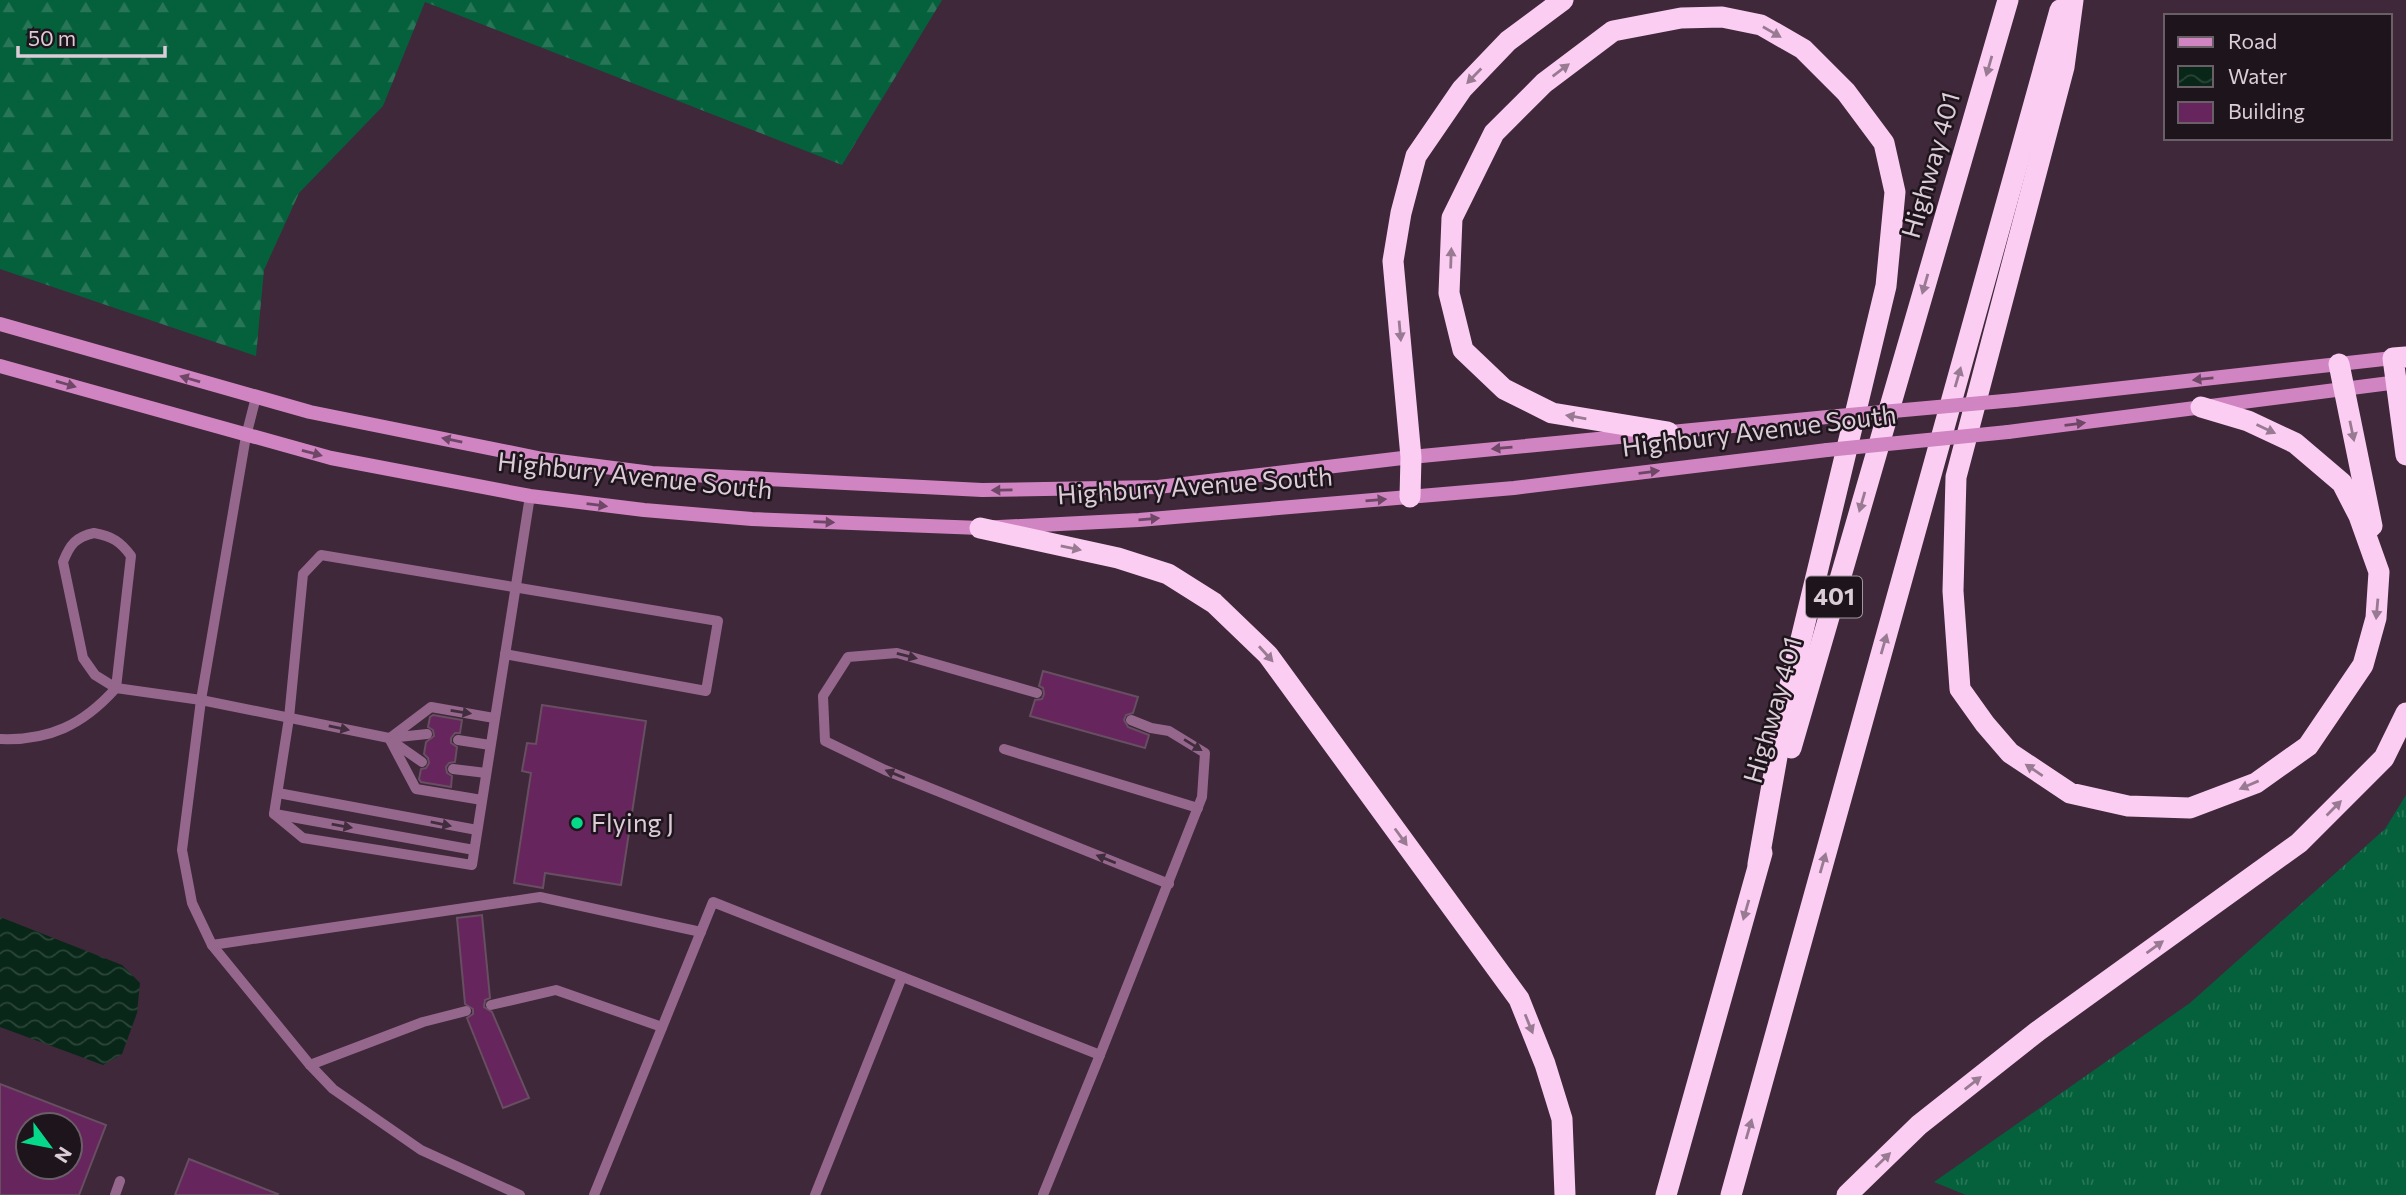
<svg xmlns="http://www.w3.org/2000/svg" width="2406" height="1195" viewBox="0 0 2406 1195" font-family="Commissioner,sans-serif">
<defs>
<pattern id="grass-tufts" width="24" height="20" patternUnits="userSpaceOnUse" patternTransform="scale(1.75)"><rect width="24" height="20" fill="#04613c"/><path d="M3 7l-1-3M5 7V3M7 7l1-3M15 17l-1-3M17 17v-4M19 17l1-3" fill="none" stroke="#287657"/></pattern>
<pattern id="forest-firs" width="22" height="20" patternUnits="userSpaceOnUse" patternTransform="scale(1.75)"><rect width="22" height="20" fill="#04613c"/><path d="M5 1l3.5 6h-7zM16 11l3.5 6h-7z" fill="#287657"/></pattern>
<pattern id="water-waves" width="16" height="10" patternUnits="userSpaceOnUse" patternTransform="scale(1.75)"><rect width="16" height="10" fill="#082718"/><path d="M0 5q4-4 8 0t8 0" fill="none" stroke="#2b4539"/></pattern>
</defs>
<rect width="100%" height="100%" fill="#3e2839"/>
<polygon fill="url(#grass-tufts)" points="2406,795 2406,1195 1966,1195 1934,1182 2190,1003 2385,829"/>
<polygon fill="url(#forest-firs)" points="0,0 942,0 842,165 425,2 383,106 299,193 264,270 256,356 0,269"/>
<polygon fill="url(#water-waves)" points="0,917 122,965 140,983 137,1013 122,1054 103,1065 0,1027"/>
<g fill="#67255d" stroke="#674e61" stroke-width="2" fill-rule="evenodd">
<polygon points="1043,671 1138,697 1133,713 1126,715 1124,720 1128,727 1149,735 1145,748 1030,716 1035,700 1042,699 1044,694 1043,688 1039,686"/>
<polygon points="542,705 646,721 621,885 545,873 543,888 514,883 531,773 522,771 527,743 536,744"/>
<polygon points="433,715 462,720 460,733 455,733 451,738 451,743 457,747 455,762 449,763 446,767 447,773 452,776 451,787 421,782 419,779 421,769 426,768 429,763 428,758 424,754 426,742 434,736 433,730 428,727 430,717"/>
<polygon points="482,915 490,998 485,1000 484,1007 492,1012 529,1098 503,1108 467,1018 473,1014 473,1009 465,1004 457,918"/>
<path d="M0 1084 106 1125 79 1195H0ZM28 1125H70V1167H28Z"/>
<polygon points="189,1159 278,1194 277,1195 175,1195"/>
</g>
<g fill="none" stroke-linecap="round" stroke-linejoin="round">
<g stroke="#96678d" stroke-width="10">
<polyline points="256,397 246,436 201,700 182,850 192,903 212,945 310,1065 333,1089 421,1150 520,1195"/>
<path d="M94 533C112 536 121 542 131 556L116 688 95 675 83 658 63 562C70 544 76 537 94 533Z"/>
<polyline points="1037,693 897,653 848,657 823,696 825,741 885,770 1169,884"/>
<polyline points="389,738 416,789 482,800"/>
<polyline points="390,738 431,707 494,718"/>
<path d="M0 739C49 741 83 725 116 688L201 700 389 738 427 734"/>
<polyline points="458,740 490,745"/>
<polyline points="392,741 422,762"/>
<polyline points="1004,749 1198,808"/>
<polyline points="453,769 486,773"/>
<polyline points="278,793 477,830"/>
<polyline points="274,814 289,718 303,574 321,555 718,621 706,691 505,654"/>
<polyline points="274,814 303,838 472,865 530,496"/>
<polyline points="275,814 474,850"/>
<polyline points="212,945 540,897 701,932"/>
<polyline points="491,1005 556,990 662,1027"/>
<polyline points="310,1065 423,1022 466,1011"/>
<polyline points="115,1195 120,1181"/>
<polyline points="594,1195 713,902 1100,1055 1202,797 1205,753 1169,731 1151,728 1131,720"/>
<polyline points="815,1195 902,977"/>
<polyline points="1043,1195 1100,1055"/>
</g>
<g stroke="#d084c1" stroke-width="14">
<polyline points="0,324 310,412 543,459 652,473 982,490 1158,487 1411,457 1838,416"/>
<polyline points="0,366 331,458 530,496 644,510 752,519 980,528 1139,520 1514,488 1827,450"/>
<polyline points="2015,400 2393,358"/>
<polyline points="2008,432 2398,382"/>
</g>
<g stroke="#fccdf2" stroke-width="21">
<polyline points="2073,0 2064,67 1956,477 1953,591 1960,689 1985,724 2010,753 2070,793 2128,806 2190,808 2256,783 2308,746 2363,665 2376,618 2379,572 2359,516 2342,483 2295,443 2248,421 2201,407"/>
<polyline points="2406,357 2393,358 2406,455"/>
<polyline points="2339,364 2372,526"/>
<polyline points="1668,432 1552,413 1504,389 1463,350 1449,293 1452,218 1494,133 1544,83 1613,31 1681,18 1722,17 1761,25 1803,49 1846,92 1884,143 1895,192 1886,286 1789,689 1758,864"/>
<polyline points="1410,497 1411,457 1393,261 1401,213 1416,156 1462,89 1508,41 1563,0"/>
<polyline points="980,528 1118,558 1168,574 1214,603 1268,655 1519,999 1545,1064 1562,1119 1565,1195"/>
<polyline points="1791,748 2008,0"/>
<polyline points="1666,1195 1762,853"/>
<polyline points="1731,1195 2060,10"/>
<polyline points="1847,1195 1919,1125 2038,1031 2299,843 2384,758 2406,713"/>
</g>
<g stroke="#d084c1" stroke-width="14">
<polyline points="1838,416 2015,400"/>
<polyline points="1827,450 2008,432"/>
</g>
</g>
<defs><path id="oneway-solid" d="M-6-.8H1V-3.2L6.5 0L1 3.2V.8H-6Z" transform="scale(1.75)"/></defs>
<g fill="#987a92">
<use href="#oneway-solid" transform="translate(1772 32) rotate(30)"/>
<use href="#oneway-solid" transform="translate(1989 66) rotate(106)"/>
<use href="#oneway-solid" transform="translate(1561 70) rotate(-37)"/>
<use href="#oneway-solid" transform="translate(1474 76) rotate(134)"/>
<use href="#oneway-solid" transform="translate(1451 258) rotate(-88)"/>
<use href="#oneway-solid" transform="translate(1925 284) rotate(106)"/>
<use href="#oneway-solid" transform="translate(1400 331) rotate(85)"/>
<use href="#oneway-solid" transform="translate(1958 377) rotate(-74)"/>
<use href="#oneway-solid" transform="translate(1576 417) rotate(-170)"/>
<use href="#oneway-solid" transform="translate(2266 429) rotate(25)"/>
<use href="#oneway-solid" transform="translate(2352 431) rotate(78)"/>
<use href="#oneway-solid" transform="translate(1862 502) rotate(106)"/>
<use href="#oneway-solid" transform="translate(1071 548) rotate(12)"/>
<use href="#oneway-solid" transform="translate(2377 609) rotate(95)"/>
<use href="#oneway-solid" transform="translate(1884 644) rotate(-74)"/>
<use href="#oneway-solid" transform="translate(1266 654) rotate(48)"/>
<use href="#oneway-solid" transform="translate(2034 770) rotate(-146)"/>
<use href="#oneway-solid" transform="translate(2249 785) rotate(157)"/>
<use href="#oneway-solid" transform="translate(2334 808) rotate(-45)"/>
<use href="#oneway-solid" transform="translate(1401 837) rotate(54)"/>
<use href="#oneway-solid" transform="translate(1823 863) rotate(-74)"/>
<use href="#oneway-solid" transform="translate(1746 910) rotate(106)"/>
<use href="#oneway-solid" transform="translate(2155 947) rotate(-36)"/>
<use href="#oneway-solid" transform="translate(1529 1024) rotate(68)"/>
<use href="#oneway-solid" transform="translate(1973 1083) rotate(-38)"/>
<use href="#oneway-solid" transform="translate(1749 1129) rotate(-74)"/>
<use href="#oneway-solid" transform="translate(1883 1160) rotate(-44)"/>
</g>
<g fill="#6e4666">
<use href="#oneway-solid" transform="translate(190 379) rotate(-164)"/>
<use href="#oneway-solid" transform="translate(2203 379) rotate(174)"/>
<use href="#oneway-solid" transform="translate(66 384) rotate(16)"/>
<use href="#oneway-solid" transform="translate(2075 424) rotate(-7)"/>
<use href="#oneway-solid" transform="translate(452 440) rotate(-168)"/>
<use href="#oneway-solid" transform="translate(1502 448) rotate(175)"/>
<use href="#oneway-solid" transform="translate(312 453) rotate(15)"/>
<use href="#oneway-solid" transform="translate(1649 472) rotate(-7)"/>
<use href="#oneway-solid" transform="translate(1002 490) rotate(179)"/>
<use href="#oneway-solid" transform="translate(1376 500) rotate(-5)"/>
<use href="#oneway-solid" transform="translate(597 505) rotate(7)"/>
<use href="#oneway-solid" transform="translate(1149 519) rotate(-5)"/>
<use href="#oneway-solid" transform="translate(824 522) rotate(2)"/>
</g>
<g fill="#422d3e">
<use href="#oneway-solid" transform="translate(907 656) rotate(14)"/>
<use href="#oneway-solid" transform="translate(461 712) rotate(9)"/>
<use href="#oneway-solid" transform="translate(339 728) rotate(12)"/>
<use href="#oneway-solid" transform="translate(1193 745) rotate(32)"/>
<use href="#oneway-solid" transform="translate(895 774) rotate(-158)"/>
<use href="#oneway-solid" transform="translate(441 824) rotate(11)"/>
<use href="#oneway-solid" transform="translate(342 826) rotate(10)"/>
<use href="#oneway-solid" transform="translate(1106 859) rotate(-158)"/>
</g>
<circle fill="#07d98b" stroke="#1e141c" stroke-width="2.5" cx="577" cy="823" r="7"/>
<g text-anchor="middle" stroke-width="5" stroke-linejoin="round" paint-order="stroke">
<rect fill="#1e141c" stroke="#a2959f" stroke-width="2" x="1806" y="576.5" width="56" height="41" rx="5"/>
<g font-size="24" font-weight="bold" fill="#dbccd7">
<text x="1834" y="605">401</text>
</g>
<g font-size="26" fill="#dbccd7" stroke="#1e141c">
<text transform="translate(1931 165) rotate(-74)" y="9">Highway 401</text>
<text transform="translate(1759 431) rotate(-7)" y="9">Highbury Avenue South</text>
<text transform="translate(635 476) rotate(6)" y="9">Highbury Avenue South</text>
<text transform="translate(1195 486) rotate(-4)" y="9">Highbury Avenue South</text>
<text transform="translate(1773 710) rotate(-74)" y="9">Highway 401</text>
</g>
<g font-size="26" fill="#dbccd7" stroke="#1e141c" text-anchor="start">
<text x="591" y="832">Flying J</text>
</g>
</g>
<rect x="2164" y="14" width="228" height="126" fill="#1e141c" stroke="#6a5e67" stroke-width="2"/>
<rect x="2178" y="37" width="35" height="10" fill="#d084c1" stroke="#6a5e67" stroke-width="2"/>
<text x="2228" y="49" font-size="21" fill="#dbccd7">Road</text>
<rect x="2178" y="66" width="35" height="21" fill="url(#water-waves)" stroke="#6a5e67" stroke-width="2"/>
<text x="2228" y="84" font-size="21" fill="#dbccd7">Water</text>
<rect x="2178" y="102" width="35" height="21" fill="#67255d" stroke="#6a5e67" stroke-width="2"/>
<text x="2228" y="119" font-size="21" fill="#dbccd7">Building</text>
<g transform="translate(49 1146) rotate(122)"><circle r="33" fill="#1e141c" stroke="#6a5e67" stroke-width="2"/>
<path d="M0-5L12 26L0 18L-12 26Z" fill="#07d98b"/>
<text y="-10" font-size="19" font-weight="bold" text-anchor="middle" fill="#dbccd7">N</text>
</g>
<path d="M18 46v10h147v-10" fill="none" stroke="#dbccd7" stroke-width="3.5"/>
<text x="28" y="46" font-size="21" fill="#dbccd7" stroke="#1e141c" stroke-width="5" paint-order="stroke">50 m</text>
</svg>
